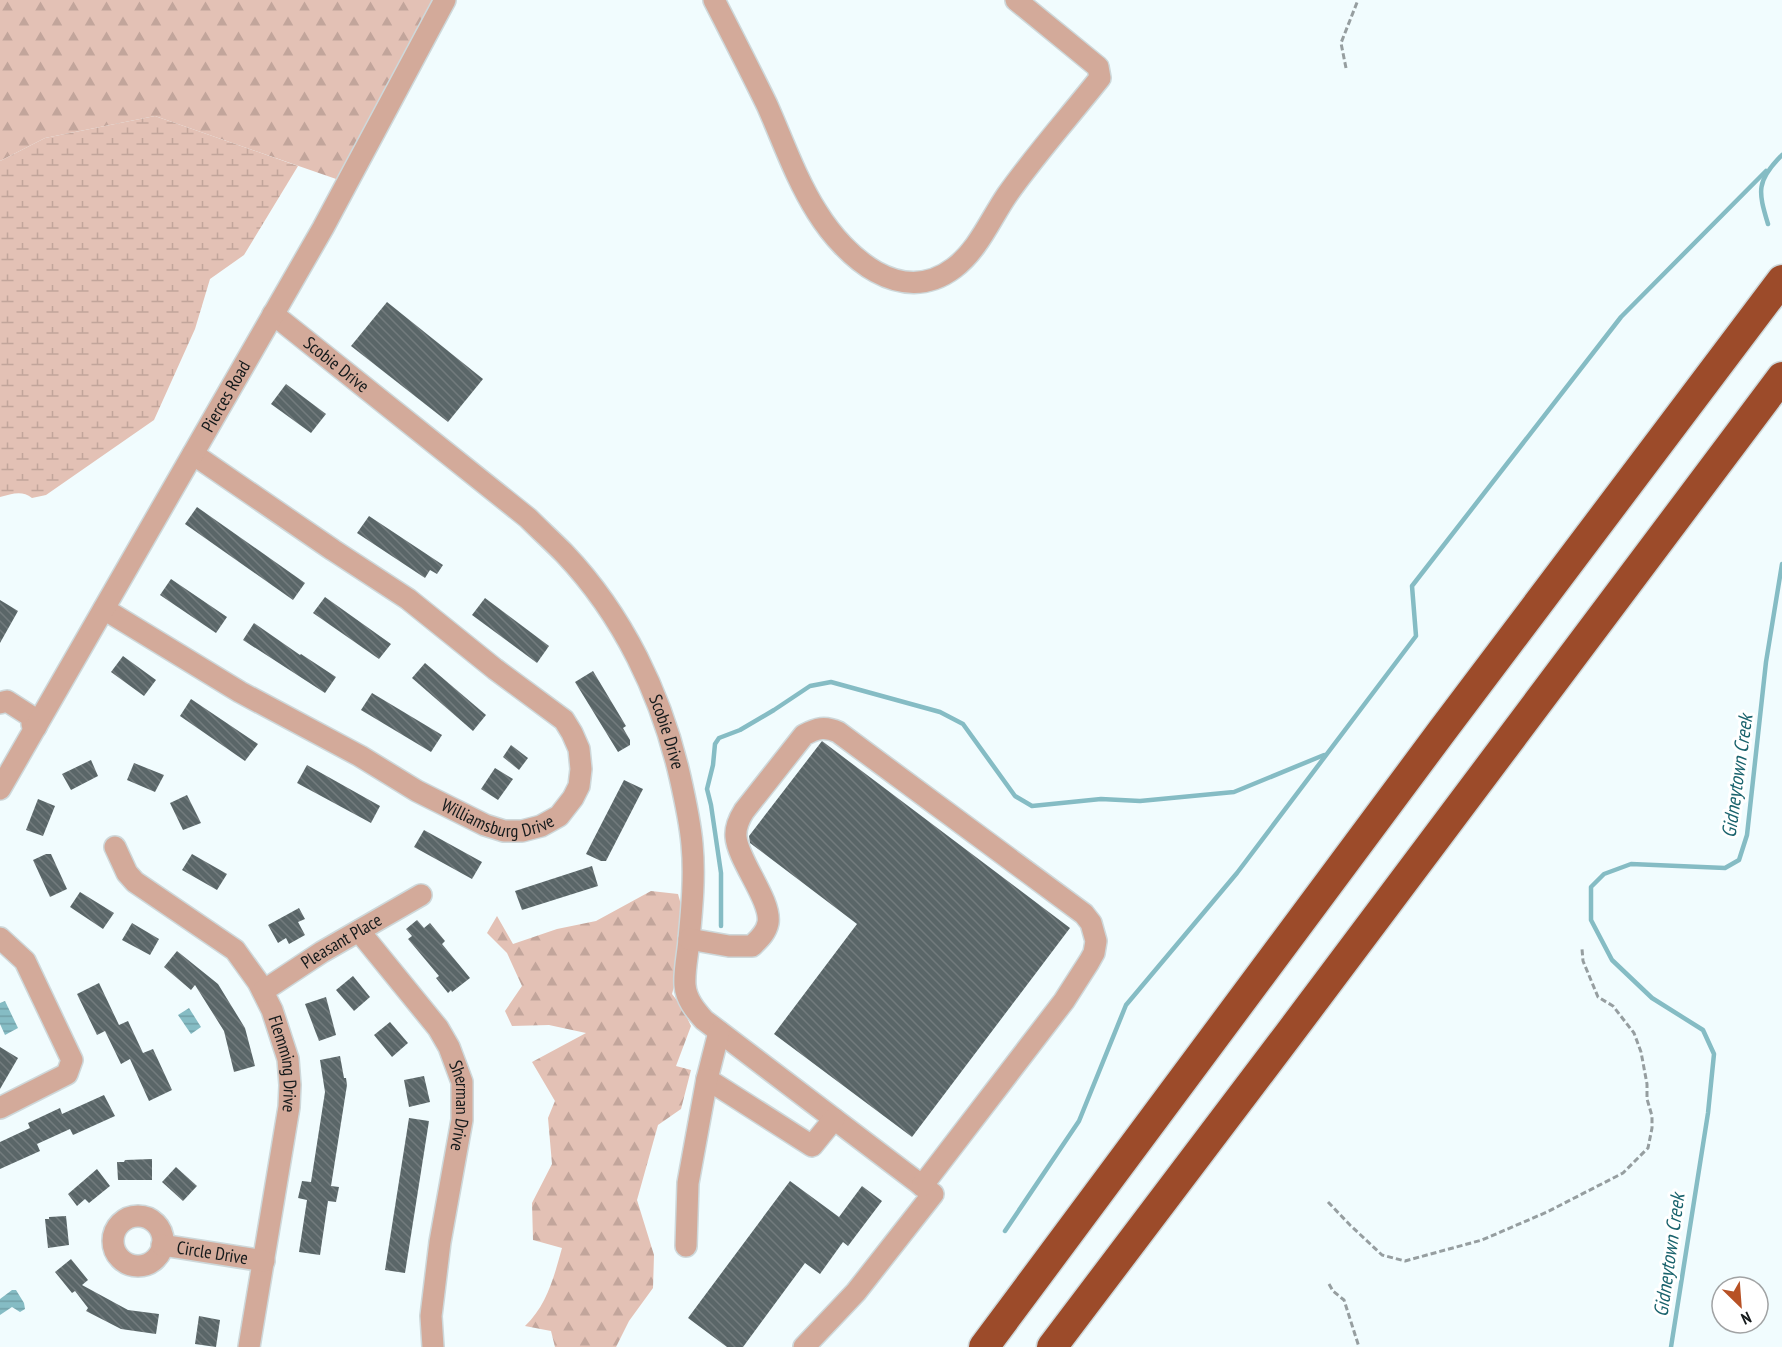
<svg xmlns="http://www.w3.org/2000/svg" width="1782" height="1347" viewBox="0 0 1782 1347" font-family="'PT Sans Narrow',sans-serif">
<defs>
<pattern id="forest-firs" width="22" height="20" patternUnits="userSpaceOnUse" patternTransform="scale(1.5)"><rect width="22" height="20" fill="#e3c1b5"/><path d="M5 1l3.5 6h-7zM16 11l3.5 6h-7z" fill="#c2a59b"/></pattern>
<pattern id="wetland-marsh" width="20" height="14" patternUnits="userSpaceOnUse" patternTransform="scale(1.5)"><rect width="20" height="14" fill="#e3c1b5"/><path d="M1 5h8M5 5V1M11 12h8M15 12V8" fill="none" stroke="#c2a59b"/></pattern>
<pattern id="water-rules" width="6" height="5" patternUnits="userSpaceOnUse" patternTransform="scale(1.5)"><rect width="6" height="5" fill="#85bcc4"/><path d="M0 2.5h6" fill="none" stroke="#72a1a8"/></pattern>
<pattern id="building-back-hatch" width="6" height="6" patternUnits="userSpaceOnUse" patternTransform="scale(1.5)"><rect width="6" height="6" fill="#5a6668"/><path d="M-1 5l2 2M0 0l6 6M5-1l2 2" fill="none" stroke="#727b7d"/></pattern>
</defs>
<rect width="100%" height="100%" fill="#f1fcfe"/>
<g fill="url(#forest-firs)">
<polygon points="0,0 438,0 339,180 155,116 45,138 0,161"/>
<path d="M651 891 678 894 683 912 679 968 672 994 682 1007 691 1026 676 1066 691 1070 681 1109 658 1125 637 1200 654 1255 653 1288 629 1321 616 1347H555L551 1331 525 1326C547 1305 554 1277 562 1248L533 1240 532 1203 552 1164 548 1118 555 1101 532 1062 586 1033 549 1025 512 1026 505 1011 522 986 507 953 487 933 497 916 513 944 557 929 596 921Z"/>
</g>
<path fill="url(#wetland-marsh)" d="M155 116 298 166 244 255 210 279 195 329 154 420 46 495 32 498C22 490 12 494 0 497V161L45 138Z"/>
<g fill="url(#water-rules)">
<polygon points="5,1001 18,1028 5,1035 0,1024 0,1003"/>
<polygon points="189,1008 201,1027 191,1034 178,1015"/>
<polygon points="12,1290 16,1290 24,1303 25,1309 20,1312 12,1307 0,1315 0,1299"/>
</g>
<g fill="none" stroke-linecap="round" stroke-linejoin="round">
<g stroke="#85bcc4" stroke-width="4.5">
<path d="M1768 224C1758 191 1756 181 1782 155"/>
<polyline points="721,926 721,873 711,805 707,789 713,765 715,744 719,738 740,730 774,710 810,686 831,682 940,712 963,724 1015,796 1032,806 1101,799 1140,801 1234,792 1324,755"/>
<polyline points="1005,1231 1079,1121 1126,1005 1237,873 1416,636 1412,586 1621,317 1766,171"/>
<polyline points="1671,1347 1708,1113 1714,1054 1703,1030 1652,998 1612,960 1591,920 1591,887 1604,874 1631,864 1725,868 1739,860 1747,835 1766,662 1782,564"/>
</g>
</g>
<g fill="url(#building-back-hatch)">
<polygon points="387,302 483,379 448,422 351,346"/>
<polygon points="286,384 326,414 311,433 271,404"/>
<polygon points="197,507 305,583 293,600 185,524"/>
<polygon points="369,516 443,565 437,574 430,570 425,578 357,533"/>
<polygon points="171,579 227,617 216,633 160,595"/>
<polygon points="325,597 391,644 379,659 313,613"/>
<polygon points="485,598 549,646 537,663 472,615"/>
<polygon points="0,600 18,611 0,643"/>
<polygon points="254,623 300,655 301,654 336,677 325,693 243,640"/>
<polygon points="123,656 156,680 144,696 111,672"/>
<polygon points="425,663 486,715 473,731 412,678"/>
<polygon points="593,671 626,726 623,728 630,740 630,745 618,752 575,682"/>
<polygon points="372,693 442,735 431,752 361,710"/>
<polygon points="191,699 258,744 245,761 180,716"/>
<polygon points="822,741 1070,928 912,1137 774,1034 857,924 750,843 749,836"/>
<polygon points="511,745 528,758 519,770 503,757"/>
<polygon points="91,760 98,776 71,790 62,774"/>
<polygon points="134,763 164,775 155,792 127,780"/>
<polygon points="307,765 380,806 371,823 297,783"/>
<polygon points="495,768 513,779 498,800 481,789"/>
<polygon points="624,780 643,789 606,861 601,861 586,854"/>
<polygon points="187,795 201,823 183,830 170,803"/>
<polygon points="38,799 55,806 43,836 26,830"/>
<polygon points="424,830 482,862 472,879 414,847"/>
<polygon points="46,854 51,854 67,889 50,897 33,860"/>
<polygon points="192,854 227,874 217,890 182,870"/>
<polygon points="592,866 598,886 522,910 515,891"/>
<polygon points="80,892 114,913 103,929 70,907"/>
<polygon points="299,908 305,919 298,922 305,935 289,944 286,938 278,943 268,925"/>
<polygon points="417,920 424,928 430,923 445,941 442,944 470,978 452,992 451,990 448,993 436,978 439,976 408,939 412,936 406,929"/>
<polygon points="132,923 159,939 150,955 122,940"/>
<polygon points="177,951 218,984 245,1028 255,1066 234,1072 224,1031 195,985 191,990 164,967"/>
<polygon points="353,976 370,997 354,1011 336,990"/>
<polygon points="99,983 119,1025 128,1021 143,1053 153,1049 172,1090 149,1101 130,1059 121,1064 105,1031 97,1035 77,994"/>
<polygon points="326,997 336,1035 319,1041 305,1004"/>
<polygon points="390,1022 408,1043 392,1057 374,1035"/>
<polygon points="0,1047 18,1058 0,1089"/>
<polygon points="340,1056 344,1078 346,1078 347,1085 331,1186 339,1187 336,1202 328,1201 320,1255 299,1252 307,1200 298,1198 302,1181 311,1182 325,1092 320,1060"/>
<polygon points="424,1076 430,1102 409,1107 404,1080"/>
<polygon points="104,1095 115,1116 73,1135 70,1129 37,1144 40,1151 0,1169 0,1142 30,1128 28,1123 60,1108 62,1114"/>
<polygon points="409,1118 429,1121 405,1273 385,1270"/>
<polygon points="152,1159 152,1180 118,1180 117,1162 124,1162 125,1160"/>
<polygon points="176,1167 197,1186 183,1201 162,1182"/>
<polygon points="97,1169 110,1186 89,1203 85,1199 77,1206 68,1194"/>
<polygon points="790,1181 839,1217 862,1186 882,1201 848,1246 843,1242 820,1274 805,1263 743,1347 727,1347 688,1318"/>
<polygon points="66,1216 69,1245 48,1248 45,1219 49,1219 49,1217"/>
<polygon points="71,1259 88,1280 82,1285 128,1310 159,1314 156,1334 121,1329 86,1311 88,1308 75,1291 72,1293 55,1272"/>
<polygon points="199,1316 220,1320 216,1347 195,1344"/>
</g>
<g fill="none" stroke-linecap="round" stroke-linejoin="round">
<defs>
<g id="minor">
<path d="M714 0C732 35 750 70 767 105 783 141 796 179 817 212 845 257 901 308 954 268 978 250 990 220 1007 195 1035 155 1069 117 1100 78L1098 67 1016 0"/>
<path id="s1" d="M273 314 528 518C540 530 552 541 564 553 623 615 661 694 680 777 685 799 690 821 692 844 695 875 692 908 689 939 688 954 684 970 685 985 686 999 695 1010 704 1020L933 1194 856 1292 804 1347"/>
<path id="s2" d="M104 609 240 692 360 756 417 791 485 825 504 831H522L541 826 559 816 573 798 579 786 581 769 579 749 572 733 564 720 495 669 408 599 333 550 193 454"/>
<polyline points="0,703 7,701 32,717 32,724 36,727"/>
<path id="s3" d="M0 789 323 228 445 0"/>
<path id="s4" d="M115 847 127 873 135 882 235 950 258 982 272 1010 288 1059 290 1085 289 1107 249 1347"/>
<path id="s5" d="M359 931 438 1028 449 1047 462 1082V1120L440 1242 431 1316 433 1347"/>
<polyline points="0,938 25,961 72,1060 67,1074 0,1108"/>
<path d="M689 939 729 946H752C759 939 766 933 768 923 772 901 738 861 736 837 735 827 739 819 744 811L804 735C817 728 825 726 838 732L1084 914 1091 923 1096 941 1094 953 1089 962 1064 1001 922 1186"/>
<path id="s6" d="M263 991 322 952 421 895"/>
<polyline points="719,1032 707,1079 812,1146 834,1119"/>
<circle cx="138" cy="1241" r="25"/>
<path id="s7" d="M162 1245 264 1261"/>
<polyline points="686,1246 688,1183 707,1079"/>
</g>
<g id="highway">
<polyline points="984,1347 1442,731 1782,280"/>
<polyline points="1052,1347 1289,1034 1782,377"/>
</g>
</defs>
<use href="#minor" stroke="#ced8da" stroke-width="24"/>
<use href="#highway" stroke="#ced8da" stroke-width="33"/>
<g stroke="#969ea0" stroke-width="3" stroke-dasharray="6 3" stroke-linecap="butt">
<polyline points="1346,68 1341,43 1358,0"/>
<polyline points="1328,1202 1350,1225 1382,1255 1405,1261 1482,1240 1547,1212 1623,1173 1648,1148 1652,1128 1652,1116 1647,1099 1647,1084 1641,1052 1634,1033 1613,1006 1598,997 1583,961 1582,949"/>
<polyline points="1329,1284 1333,1291 1344,1300 1359,1347"/>
</g>
<use href="#minor" stroke="#d3aa9a" stroke-width="21"/>
<use href="#highway" stroke="#9c4b2a" stroke-width="30"/>
</g>
<g text-anchor="middle" stroke-width="6" stroke-linejoin="round" paint-order="stroke">
<g font-size="18" fill="#151a1b" stroke="#fff">
<text dy="6" stroke="none"><textPath href="#s1" startOffset="81">Scobie Drive</textPath></text>
<text dy="6" stroke="none"><textPath href="#s3" startOffset="453">Pierces Road</textPath></text>
<text dy="6" stroke="none"><textPath href="#s1" startOffset="585">Scobie Drive</textPath></text>
<text dy="6" stroke="none"><textPath href="#s2" startOffset="450">Williamsburg Drive</textPath></text>
<text dy="6" stroke="none"><textPath href="#s6" startOffset="93">Pleasant Place</textPath></text>
<text dy="6" stroke="none"><textPath href="#s4" startOffset="288">Flemming Drive</textPath></text>
<text dy="6" stroke="none"><textPath href="#s5" startOffset="208">Sherman Drive</textPath></text>
<text dy="6" stroke="none"><textPath href="#s7" startOffset="51">Circle Drive</textPath></text>
</g>
<g font-size="20" font-style="italic" fill="#19626c" stroke="#fff">
<text transform="translate(1737 776) rotate(-82)" y="7">Gidneytown Creek</text>
<text transform="translate(1669 1255) rotate(-82)" y="7">Gidneytown Creek</text>
</g>
</g>
<g transform="translate(1740 1305) rotate(155)"><circle r="28" fill="#ffffff" stroke="#a1a3a4" stroke-width="1.5"/>
<path d="M0-4.5L10 22L0 15L-10 22Z" fill="#b75125"/>
<text y="-9" font-size="16" font-weight="bold" text-anchor="middle" fill="#151a1b">N</text>
</g>
</svg>
